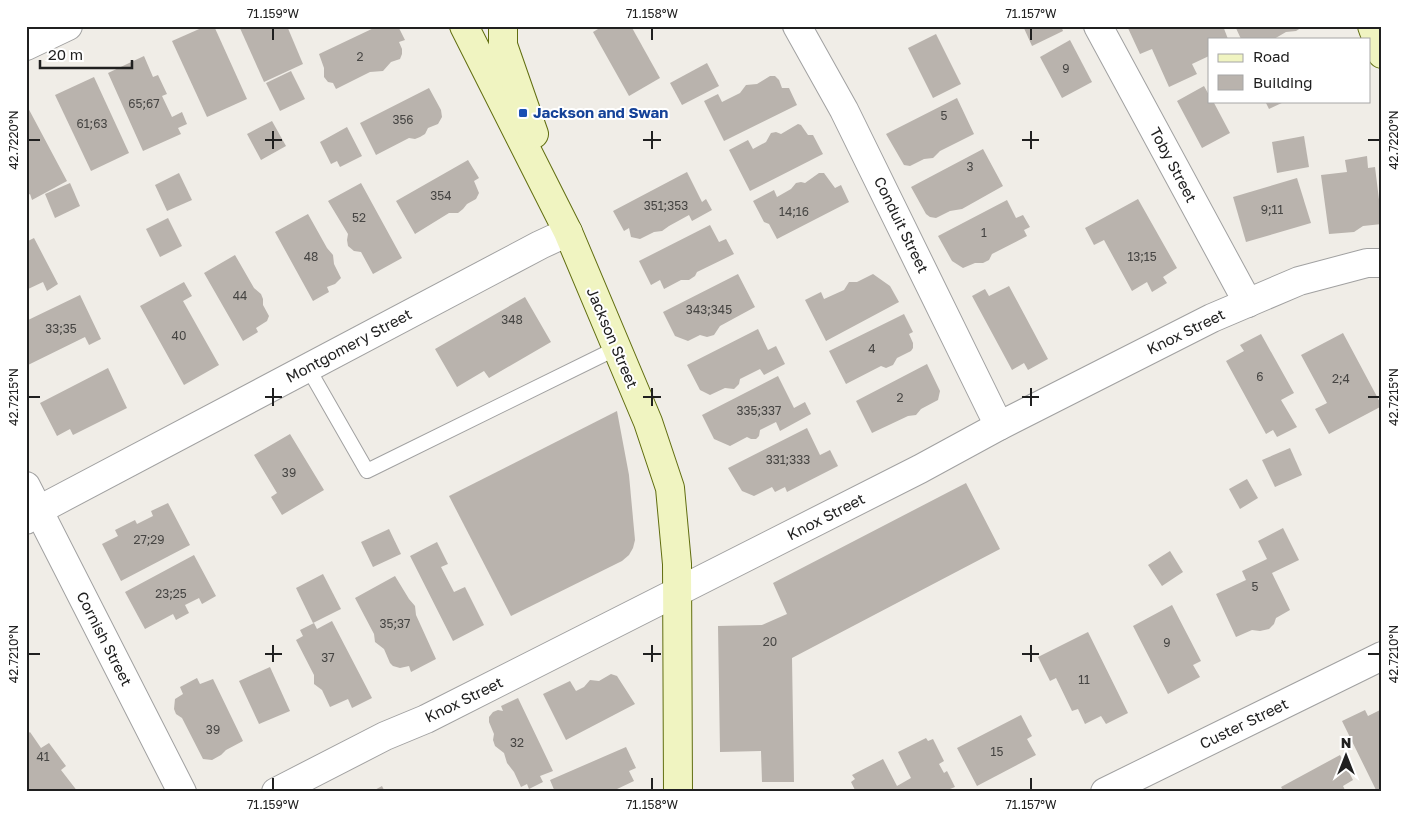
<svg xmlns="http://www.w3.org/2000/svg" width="1408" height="818" viewBox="0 0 1408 818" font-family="'Golos Text',sans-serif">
<rect width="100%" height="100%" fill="#f0ede7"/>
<g fill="#b9b3ad">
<polygon points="206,26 214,26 247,99 207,117 172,41"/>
<polygon points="239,26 287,26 303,64 264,82"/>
<polygon points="378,26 398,26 405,40 399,42 402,49 402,54 400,59 391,62 383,71 370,72 336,89 333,83 328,82 324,77 324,68 319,54"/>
<polygon points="603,26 631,26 660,78 629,96 593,32"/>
<polygon points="1023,26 1061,26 1063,31 1032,46"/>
<polygon points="1127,26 1223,26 1228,39 1209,39 1209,56 1192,64 1197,74 1169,87 1152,49 1140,54"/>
<polygon points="1235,26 1304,26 1296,31 1286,32 1274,39 1241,39"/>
<polygon points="936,34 961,84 933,98 908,48"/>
<polygon points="1070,40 1092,82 1062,98 1040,57"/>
<polygon points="144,56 153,77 158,75 167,94 162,96 172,117 182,112 187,124 178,128 181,134 143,151 108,73"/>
<polygon points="707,63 719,86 682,105 670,83"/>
<polygon points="291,71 305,99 280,111 266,83"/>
<polygon points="770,76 775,76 779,80 782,88 789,88 797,105 724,141 704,101 718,94 722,102 740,93 746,85 757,84"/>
<polygon points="94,77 129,153 91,171 55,95"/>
<polygon points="1204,86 1209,95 1209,101 1213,101 1230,133 1202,148 1177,101"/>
<polygon points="429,88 441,110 442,117 438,124 428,128 425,134 420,137 415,139 409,138 376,155 360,123"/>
<polygon points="957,98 974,134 940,151 933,158 924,159 910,166 904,165 886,134"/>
<polygon points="1265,101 1286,101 1269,109"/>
<polygon points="26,104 67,181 32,200 30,194 26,196"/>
<polygon points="272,121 286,146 261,160 247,134"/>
<polygon points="798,124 801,125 808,135 813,135 823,154 750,191 729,150 748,140 753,149 766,142 771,133 776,132 781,134"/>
<polygon points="347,127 362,156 340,167 337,161 331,164 320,142"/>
<polygon points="1304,136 1309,167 1277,173 1272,142"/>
<polygon points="983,149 1003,186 962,209 950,211 936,218 930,217 926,214 911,187"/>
<polygon points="1367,156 1368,168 1375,167 1382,224 1363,226 1354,232 1329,234 1321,175 1347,172 1345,160"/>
<polygon points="468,160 479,178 474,181 479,193 476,199 467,204 463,209 458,213 449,213 415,234 396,201"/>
<polygon points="687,172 702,202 706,199 712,210 692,221 689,215 669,226 662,231 654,232 640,239 631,237 629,228 624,231 613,211"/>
<polygon points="179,173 192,200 167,211 155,185"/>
<polygon points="819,173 824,173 835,188 841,185 849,202 777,239 769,224 764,222 753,201 774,190 777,197 791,189 796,183 801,182 805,183"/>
<polygon points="1297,178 1311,223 1246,242 1233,197"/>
<polygon points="70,183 80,206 55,218 45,194"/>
<polygon points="361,183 402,258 373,274 361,252 354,251 348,246 347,240 348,234 328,201"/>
<polygon points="1138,199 1177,268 1163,277 1167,283 1152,292 1147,282 1132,291 1104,240 1094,245 1085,228"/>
<polygon points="1007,200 1016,218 1023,215 1030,227 1024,230 1027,236 992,254 989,260 983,263 975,263 963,268 952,261 938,236"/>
<polygon points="308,214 327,248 333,255 334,264 341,278 335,284 327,287 329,292 313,301 275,232"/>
<polygon points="168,218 182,246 160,257 146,229"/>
<polygon points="710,225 719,242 726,239 734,254 697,272 695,276 689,280 681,280 664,289 660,280 651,285 639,261"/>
<polygon points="34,238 58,284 47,291 43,282 26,290 26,242"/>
<polygon points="235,255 254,288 261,294 263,299 263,305 269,316 267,321 256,328 258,332 243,341 204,273"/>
<polygon points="738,274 755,307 720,326 714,335 707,337 700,335 688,341 675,336 663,312"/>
<polygon points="873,274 890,286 899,302 826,341 805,300 821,292 824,299 844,290 849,282 857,282"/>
<polygon points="184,282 192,296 183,301 219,365 184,385 140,306"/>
<polygon points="1009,286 1048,359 1028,370 1024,363 1012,370 972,296 985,289 989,296"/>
<polygon points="80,295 101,339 89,345 85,337 26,366 26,321"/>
<polygon points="525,297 551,342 489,378 484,371 457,387 435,349"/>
<polygon points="904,314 913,332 909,334 913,343 913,348 911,351 897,358 893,365 886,368 881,366 846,384 829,351"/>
<polygon points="758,329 768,350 776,346 785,364 764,375 760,369 740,379 739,384 734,389 725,388 710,395 700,390 687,365"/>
<polygon points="1343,333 1382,406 1329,434 1315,409 1327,403 1301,355"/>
<polygon points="1261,334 1294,393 1281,400 1297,427 1277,437 1273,430 1266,434 1226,361 1244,351 1240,345"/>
<polygon points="927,364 940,391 938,400 921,409 916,415 908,416 872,433 856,401"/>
<polygon points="108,368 127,408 73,435 70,429 57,436 40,403"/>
<polygon points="778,376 794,408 805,402 811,414 780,431 776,422 760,430 759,436 756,439 751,439 747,437 730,446 714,439 702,415"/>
<polygon points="617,411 629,475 635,540 633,548 629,555 622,561 511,616 449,496"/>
<polygon points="807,428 820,455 830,450 838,466 787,492 785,487 775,492 772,487 754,496 742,491 728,468"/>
<polygon points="290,434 324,490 282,515 271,497 277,493 254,455"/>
<polygon points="1290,448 1302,475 1275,487 1262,460"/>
<polygon points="1247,479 1258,498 1240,509 1229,489"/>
<polygon points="966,483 1000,549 792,658 794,782 762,782 761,751 720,752 718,626 762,625 787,614 773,583"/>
<polygon points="168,503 190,545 121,581 102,544 118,536 115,530 135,520 137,524 153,516 151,511"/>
<polygon points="1283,528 1299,560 1272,573 1290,610 1276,618 1274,624 1269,629 1260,631 1252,630 1236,637 1216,594 1246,580 1242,571 1267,559 1258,541"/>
<polygon points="389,529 401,554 373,567 361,542"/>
<polygon points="437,542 448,564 441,567 454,592 465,587 484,625 453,641 410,556"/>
<polygon points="1170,551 1183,572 1162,586 1148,565"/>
<polygon points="194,555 216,596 202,604 199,598 185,605 189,613 176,620 173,614 145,629 125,592"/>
<polygon points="323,574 341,609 313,623 296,588"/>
<polygon points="395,576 409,599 415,606 416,615 436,659 411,672 409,666 400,668 393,666 390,663 384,649 375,642 374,634 355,598"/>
<polygon points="1172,605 1201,661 1193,665 1200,677 1168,694 1133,626"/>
<polygon points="332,621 372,698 352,708 348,699 330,707 322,690 314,684 314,675 296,640 303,636 300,630 314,623 317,629"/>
<polygon points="1088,632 1128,713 1106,724 1101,716 1085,724 1078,709 1072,711 1056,678 1050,681 1038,657"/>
<polygon points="270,667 290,711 259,724 239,681"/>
<polygon points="611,674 617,676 635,704 566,740 543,694 570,681 576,691 584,687 590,680 599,681"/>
<polygon points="197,678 200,684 213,679 243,741 226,750 221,755 212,760 203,759 182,718 176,714 174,709 175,699 183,694 180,687"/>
<polygon points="518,698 553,771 540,776 543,782 529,789 527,784 521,787 514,772 507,763 504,753 495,746 493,740 494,734 489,722 489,717 493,712 498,710 503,711 501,706"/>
<polygon points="1382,709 1382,792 1377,792 1342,721 1365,710 1368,716"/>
<polygon points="1021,715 1032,736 1027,739 1036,755 977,786 957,748"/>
<polygon points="30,732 41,748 49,743 66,766 61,770 78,792 26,792 26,735"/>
<polygon points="926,738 928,741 933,739 944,761 939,764 944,773 947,771 955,787 950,789 952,792 856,792 851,782 855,779 852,775 883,759 897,786 911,778 898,752"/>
<polygon points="626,747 636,768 629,771 634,781 615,790 615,792 555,792 550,780"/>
<polygon points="1340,755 1353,780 1343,786 1346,792 1284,792 1281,787"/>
<polygon points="382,786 385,792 371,792"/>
</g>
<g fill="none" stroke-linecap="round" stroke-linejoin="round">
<defs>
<polyline id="lane" points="308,368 367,471 617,348"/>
<g id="street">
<polyline points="797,26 844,110 999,426"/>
<polyline points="1098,26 1248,303"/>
<polyline points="26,46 68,26"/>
<polyline points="26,486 182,792"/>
<polyline points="26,520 39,510 540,245 568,232"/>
<polyline points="276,792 385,736 426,719 920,469 999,426 1212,318 1299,281 1367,263 1382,263"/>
<polyline points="1105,792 1382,656"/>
</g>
<g id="secondary">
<polyline points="464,26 568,232 648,422 670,488 677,564 678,792"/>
<polyline points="503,26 503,45 534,134"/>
<polyline points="1372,26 1382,54"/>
</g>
</defs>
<use href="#lane" stroke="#a1a1a1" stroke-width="16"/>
<use href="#street" stroke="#a1a1a1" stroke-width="30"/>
<use href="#secondary" stroke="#616e10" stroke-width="30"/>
<use href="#lane" stroke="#fff" stroke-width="14"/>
<use href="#street" stroke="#fff" stroke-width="28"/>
<use href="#secondary" stroke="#f0f4c1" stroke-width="28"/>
</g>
<path fill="none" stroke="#202020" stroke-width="2" d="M273 28V40M652 28V40M1031 28V40M273 131V149M652 131V149M1031 131V149M28 140H40M265 140H282M643 140H661M1022 140H1039M1368 140H1380M273 388V406M652 388V406M1031 388V406M28 397H40M265 397H282M643 397H661M1022 397H1039M1368 397H1380M273 645V662M652 645V662M1031 645V662M28 654H40M265 654H282M643 654H661M1022 654H1039M1368 654H1380M273 778V790M652 778V790M1031 778V790"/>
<rect fill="#1a4fb4" stroke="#fff" stroke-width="2" x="518" y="108" width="10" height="10" rx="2.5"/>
<g text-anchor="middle" stroke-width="4" stroke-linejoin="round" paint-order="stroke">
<g font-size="12" fill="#464543">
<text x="360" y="61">2</text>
<text x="1066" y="73">9</text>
<text x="144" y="108">65;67</text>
<text x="944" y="120">5</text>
<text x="403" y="124">356</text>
<text x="92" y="128">61;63</text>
<text x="970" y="171">3</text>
<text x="441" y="200">354</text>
<text x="666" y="210">351;353</text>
<text x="1272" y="214">9;11</text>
<text x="794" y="216">14;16</text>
<text x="359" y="222">52</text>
<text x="984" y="237">1</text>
<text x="311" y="261">48</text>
<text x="1142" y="261">13;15</text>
<text x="240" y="300">44</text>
<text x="709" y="314">343;345</text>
<text x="512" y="324">348</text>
<text x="61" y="333">33;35</text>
<text x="179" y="340">40</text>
<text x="872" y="353">4</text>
<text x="1260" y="381">6</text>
<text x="1341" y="383">2;4</text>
<text x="900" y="402">2</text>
<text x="759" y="415">335;337</text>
<text x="788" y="464">331;333</text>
<text x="289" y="477">39</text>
<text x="149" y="544">27;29</text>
<text x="1255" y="591">5</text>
<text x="171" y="598">23;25</text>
<text x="395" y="628">35;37</text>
<text x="770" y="646">20</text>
<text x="1167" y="647">9</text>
<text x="328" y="662">37</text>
<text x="1084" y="684">11</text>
<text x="213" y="734">39</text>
<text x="517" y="747">32</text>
<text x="997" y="756">15</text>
<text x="43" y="761">41</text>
</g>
<g font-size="15" font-weight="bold" fill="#164399" stroke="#fff" text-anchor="start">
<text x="533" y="118">Jackson and Swan</text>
</g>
<g font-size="15" fill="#202020" stroke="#fff">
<text transform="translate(1173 165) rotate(62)" y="5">Toby Street</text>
<text transform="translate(901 225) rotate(64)" y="5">Conduit Street</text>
<text transform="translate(1186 332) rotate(-26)" y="5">Knox Street</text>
<text transform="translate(612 338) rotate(67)" y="5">Jackson Street</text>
<text transform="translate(349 346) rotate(-28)" y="5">Montgomery Street</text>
<text transform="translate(826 517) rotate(-27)" y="5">Knox Street</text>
<text transform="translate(104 639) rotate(63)" y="5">Cornish Street</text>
<text transform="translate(464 700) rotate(-26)" y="5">Knox Street</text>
<text transform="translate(1244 724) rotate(-26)" y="5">Custer Street</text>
</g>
</g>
<rect width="1408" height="818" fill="none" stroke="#ffffff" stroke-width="55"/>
<rect x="1208" y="38" width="162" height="65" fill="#ffffff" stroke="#a6a6a6"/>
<rect x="1218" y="54" width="25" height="8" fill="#f0f4c1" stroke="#a6a6a6"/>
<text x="1253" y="62" font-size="15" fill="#202020">Road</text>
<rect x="1218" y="75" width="25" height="15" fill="#b9b3ad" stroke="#a6a6a6"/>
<text x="1253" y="88" font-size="15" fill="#202020">Building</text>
<g transform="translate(1346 756)" stroke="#ffffff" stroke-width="4" paint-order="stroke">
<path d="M0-4L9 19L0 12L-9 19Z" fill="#202020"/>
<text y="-8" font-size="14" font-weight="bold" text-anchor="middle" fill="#202020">N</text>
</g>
<path d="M40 60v8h92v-8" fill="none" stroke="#202020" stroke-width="2.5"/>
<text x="48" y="60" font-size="15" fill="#202020" stroke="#ffffff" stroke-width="4" paint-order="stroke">20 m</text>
<rect x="28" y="28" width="1352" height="762" fill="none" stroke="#202020" stroke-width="2"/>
<g font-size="12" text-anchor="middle" fill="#202020">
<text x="273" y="18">71.159°W</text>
<text x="652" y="18">71.158°W</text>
<text x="1031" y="18">71.157°W</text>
<text transform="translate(14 140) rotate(-90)" y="4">42.7220°N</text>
<text transform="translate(1394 140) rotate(-90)" y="4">42.7220°N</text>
<text transform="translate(14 397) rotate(-90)" y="4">42.7215°N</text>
<text transform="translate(1394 397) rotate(-90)" y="4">42.7215°N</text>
<text transform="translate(14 654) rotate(-90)" y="4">42.7210°N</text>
<text transform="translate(1394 654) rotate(-90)" y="4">42.7210°N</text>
<text x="273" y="809">71.159°W</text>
<text x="652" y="809">71.158°W</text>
<text x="1031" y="809">71.157°W</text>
</g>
</svg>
